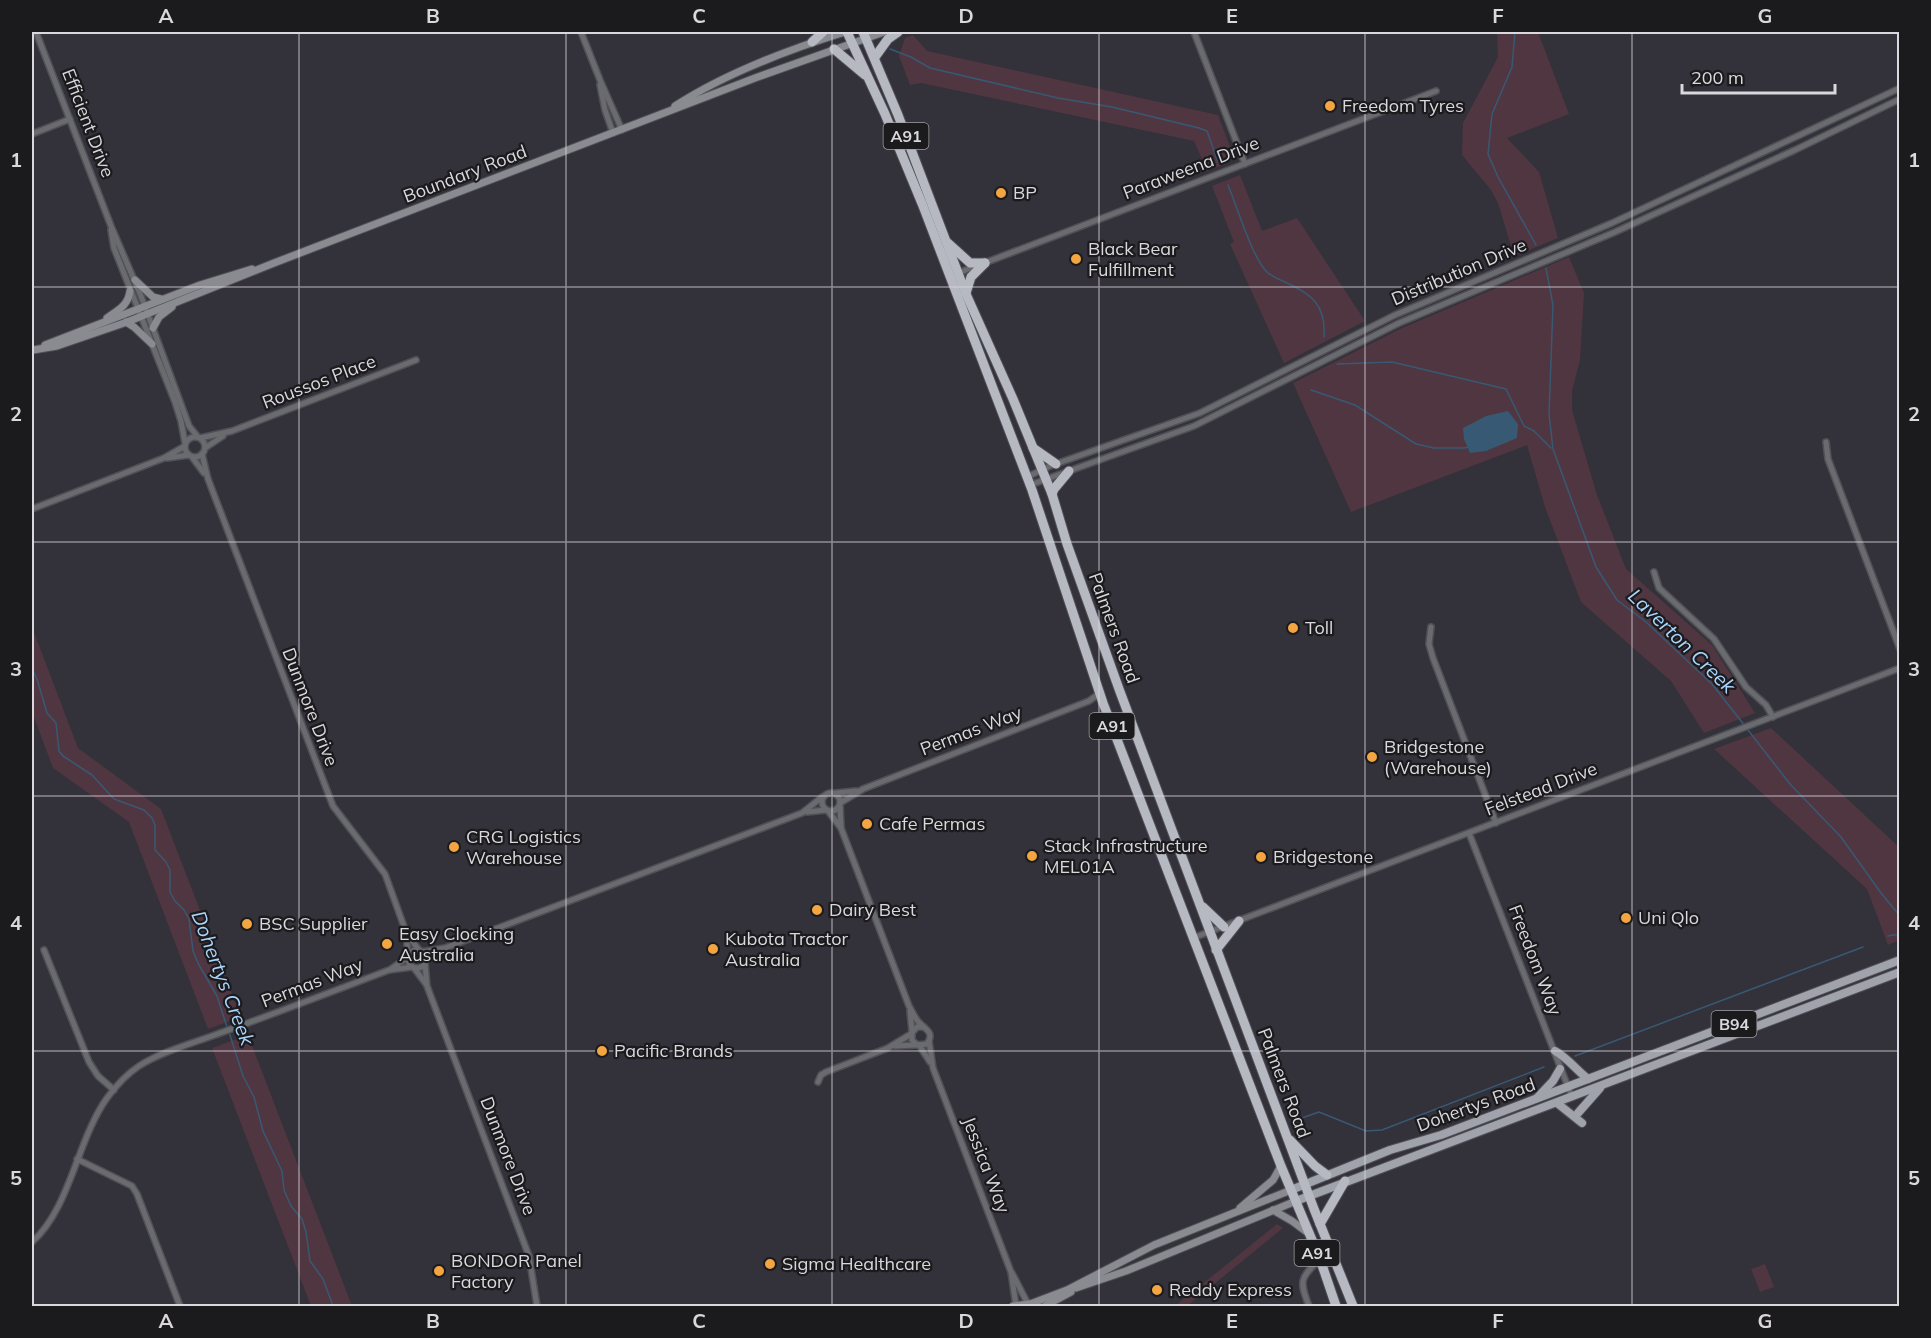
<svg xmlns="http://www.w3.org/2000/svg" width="1931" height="1338" viewBox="0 0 1931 1338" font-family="Mulish,sans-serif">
<rect width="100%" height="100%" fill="#333139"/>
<g fill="#503641">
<polygon points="1497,32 1538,32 1569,114 1507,138 1539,172 1558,238 1514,256 1498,203 1491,190 1462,155 1463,123 1498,57"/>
<polygon points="913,35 927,51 1218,115 1232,152 1226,164 1207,171 1194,141 921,83 910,85 899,56 905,38"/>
<polygon points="1240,175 1262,231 1297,218 1365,321 1284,363 1230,244 1234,242 1212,186"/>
<polygon points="1569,257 1584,293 1580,360 1572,391 1572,410 1597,495 1626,569 1712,645 1755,713 1704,733 1671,681 1581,602 1545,507 1527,445 1351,512 1293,383 1400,329"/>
<polygon points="32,627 78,748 161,809 241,1017 208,1029 129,822 53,768 32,712"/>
<polygon points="1771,728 1899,847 1899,940 1888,945 1867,889 1714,749"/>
<polygon points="248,1035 352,1306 311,1306 212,1048"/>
<polygon points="1277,1224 1283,1228 1187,1306 1175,1306"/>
<polygon points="1765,1264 1774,1287 1760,1292 1751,1269"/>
</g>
<polygon fill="#385974" points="1508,411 1518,424 1517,438 1486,451 1470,453 1464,439 1463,428 1486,416"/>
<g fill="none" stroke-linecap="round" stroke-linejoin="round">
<g stroke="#385974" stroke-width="1.5">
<polyline points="1515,32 1512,67 1492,114 1488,154 1498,177 1536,245"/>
<polyline points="890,49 911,57 930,68 1058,98 1112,107 1199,128 1207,131 1218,162"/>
<path d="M1228 185C1238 209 1250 251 1265 270 1270 276 1278 279 1285 282 1312 294 1326 305 1324 337"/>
<polyline points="1546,268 1553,305 1549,414 1553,449 1596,567 1617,600 1646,622 1712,684 1745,726"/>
<polyline points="1337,364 1392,362 1506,389 1524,426 1534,431 1551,448"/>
<polyline points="1311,390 1355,405 1416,444 1434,448 1464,448 1469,447"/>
<polyline points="32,669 37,679 47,713 56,723 59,751 63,756 92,775 114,799 144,810 152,818 155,825 155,850 166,862 170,870 170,892 175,901 184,910 189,919 193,951 199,965 217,996 227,1027"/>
<polyline points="1748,730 1790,784 1841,837 1881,893 1900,916"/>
<polyline points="1888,936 1900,934"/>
<polyline points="229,1032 243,1076 254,1097 263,1131 282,1171 284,1190 291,1206 302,1219 306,1232 310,1261 323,1279 333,1306"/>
<polyline points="1575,1056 1863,947"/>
<polyline points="1293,1121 1319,1112 1366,1131 1382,1130 1544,1067"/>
</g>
<defs>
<g id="street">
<polyline points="36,32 111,226 141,296 189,426 198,437"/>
<polyline points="581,32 600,80 622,130"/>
<polyline points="1194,32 1245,164"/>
<polyline points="600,85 605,110 613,133"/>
<polyline points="32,134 70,119"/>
<polyline points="111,230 114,248 175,402 181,421 185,443"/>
<polyline points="958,273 1436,91"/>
<circle cx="195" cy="447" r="10"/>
<polyline points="200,438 232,431 416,360"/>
<polyline points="1826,442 1828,459 1900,649"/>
<polyline points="205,448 223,436"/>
<polyline points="202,454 208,479 333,806 385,874 406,932 408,955"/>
<polyline points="192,457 204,473"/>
<polyline points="167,458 189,455"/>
<polyline points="1027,477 1050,466 1200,413 1395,315 1612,223 1900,88"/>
<polyline points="1030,485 1194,426 1399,323 1615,232 1795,150 1900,99"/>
<polyline points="32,509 164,458 185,446"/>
<polyline points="1654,572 1659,588 1714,639 1746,687 1766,705 1773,717"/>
<polyline points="1431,627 1429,644 1433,658 1496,823"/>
<circle cx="831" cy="802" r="9"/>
<polyline points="836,793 856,791"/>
<polyline points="840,803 863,789 1089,701 1100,693"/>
<polyline points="840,806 841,827"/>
<path d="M828 811 841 828 909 1006C912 1011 914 1016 917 1020 923 1029 936 1031 927 1044L917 1045 912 1040V1033L917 1027H924"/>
<polyline points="807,812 826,810"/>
<polyline points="1469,833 1572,1097"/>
<polyline points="407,934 419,950"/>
<polyline points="1193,938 1900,668"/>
<polyline points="44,950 89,1062 98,1076 114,1090"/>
<circle cx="417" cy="959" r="9"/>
<polyline points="422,952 445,948 802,813 822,797"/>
<polyline points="425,961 444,949"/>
<polyline points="425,963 427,986 529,1256 537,1306"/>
<polyline points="414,968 426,984"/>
<polyline points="391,969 408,957"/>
<polyline points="910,1011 912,1031"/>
<polyline points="929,1041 933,1068 1011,1272 1016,1306"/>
<polyline points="919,1045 930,1062"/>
<polyline points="895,1046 915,1045"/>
<polyline points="818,1082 821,1075 826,1072 888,1048 911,1034"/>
<polyline points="77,1159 132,1186 137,1194 180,1306"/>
<path d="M32 1242C70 1209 77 1140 107 1098 115 1087 127 1074 139 1066 162 1051 197 1042 223 1032 279 1012 334 991 389 970L412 967"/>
<polyline points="1012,1273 1029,1306"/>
<path d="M1309 1306C1299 1281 1300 1278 1320 1259"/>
</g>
<g id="secondary">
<path d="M675 106C726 73 787 50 845 32"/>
<polyline points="135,280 153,297 161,299"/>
<path d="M107 318C118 310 128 306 130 291"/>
<polyline points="126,322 134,327 152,344"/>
<polyline points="153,328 159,317 172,307"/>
<polyline points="45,345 200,285 252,269"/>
<polyline points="33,350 57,346 127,322 274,263 755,78 884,32"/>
<polyline points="1240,1208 1273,1180 1281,1166"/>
<polyline points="1273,1210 1292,1221 1308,1233"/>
<polyline points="1076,1288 1126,1271 1296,1201"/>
<polyline points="1013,1306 1029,1304"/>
<polyline points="1025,1306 1067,1290 1154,1245 1291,1190"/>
<polyline points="1045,1306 1071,1292"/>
</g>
<g id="primary">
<path d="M1555 1051C1568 1058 1576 1070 1588 1079"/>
<polyline points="1537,1098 1553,1081 1560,1069"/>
<polyline points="1557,1103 1582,1123"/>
<polyline points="1578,1113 1600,1088"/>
<polyline points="1291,1190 1390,1150 1441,1135 1900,960"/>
<polyline points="1296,1201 1900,972"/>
</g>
<g id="highway">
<polyline points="847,32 885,114 923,206 1032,490 1103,703 1281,1166 1320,1259 1336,1306"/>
<polyline points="863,32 898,115 966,294 1013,399 1052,494 1067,544 1119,689 1314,1209 1353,1306"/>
<polyline points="812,42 823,32"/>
<polyline points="834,49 865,75"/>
<polyline points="875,57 888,39 898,32"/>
<polyline points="948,243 970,263 985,263"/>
<polyline points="966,293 971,277 985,263"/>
<polyline points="1033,448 1056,464"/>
<polyline points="1052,494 1054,489 1069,471"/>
<polyline points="1203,907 1224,927"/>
<polyline points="1216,950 1239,921"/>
<polyline points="1290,1140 1315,1166 1327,1175"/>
<polyline points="1320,1224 1345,1181"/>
</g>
</defs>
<use href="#street" stroke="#514f57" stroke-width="8"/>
<use href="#secondary" stroke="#514f57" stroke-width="9"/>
<use href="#primary" stroke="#514f57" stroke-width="10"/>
<use href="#highway" stroke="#514f57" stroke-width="11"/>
<use href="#street" stroke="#6a6b6f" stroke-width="5"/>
<use href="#secondary" stroke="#898b91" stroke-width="7"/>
<use href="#primary" stroke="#a0a3ab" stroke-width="8"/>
<use href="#highway" stroke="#b6b9c2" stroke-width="9"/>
</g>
<path fill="none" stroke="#dad8dd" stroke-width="1.5" stroke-opacity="0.55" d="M299 32V1306M566 32V1306M832 32V1306M1099 32V1306M1365 32V1306M1632 32V1306M32 287H1900M32 542H1900M32 796H1900M32 1051H1900"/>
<g fill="#f2a541" stroke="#1b1a1d" stroke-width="2">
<circle cx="1330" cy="106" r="6"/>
<circle cx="1001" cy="193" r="6"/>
<circle cx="1076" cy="259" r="6"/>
<circle cx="1293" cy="628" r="6"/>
<circle cx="1372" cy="757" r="6"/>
<circle cx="867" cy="824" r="6"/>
<circle cx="454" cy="847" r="6"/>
<circle cx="1032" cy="856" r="6"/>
<circle cx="1261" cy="857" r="6"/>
<circle cx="817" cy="910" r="6"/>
<circle cx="1626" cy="918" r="6"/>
<circle cx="247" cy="924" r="6"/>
<circle cx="387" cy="944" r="6"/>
<circle cx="713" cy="949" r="6"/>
<circle cx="602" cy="1051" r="6"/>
<circle cx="770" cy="1264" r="6"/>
<circle cx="439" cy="1271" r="6"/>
<circle cx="1157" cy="1290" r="6"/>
</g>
<g text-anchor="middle" stroke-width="4.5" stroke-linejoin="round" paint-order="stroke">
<g fill="#1b1a1d" stroke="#a19fa3" stroke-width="1.5">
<rect x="883.5" y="123" width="45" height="26" rx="4.5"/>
<rect x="1089.5" y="713" width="45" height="26" rx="4.5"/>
<rect x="1711.5" y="1011" width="45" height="26" rx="4.5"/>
<rect x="1294.5" y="1240" width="45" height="26" rx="4.5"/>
</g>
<g font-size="16" font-weight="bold" fill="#dad8dd">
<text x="906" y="142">A91</text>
<text x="1112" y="732">A91</text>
<text x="1734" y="1030">B94</text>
<text x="1317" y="1259">A91</text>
</g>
<g font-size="18" fill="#dad8dd" stroke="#1b1a1d" text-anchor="start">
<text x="1342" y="112">Freedom Tyres</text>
<text x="1013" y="199">BP</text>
<text x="1088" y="255">Black Bear<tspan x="1088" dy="21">Fulfillment</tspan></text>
<text x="1305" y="634">Toll</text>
<text x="1384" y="753">Bridgestone<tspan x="1384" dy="21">(Warehouse)</tspan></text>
<text x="879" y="830">Cafe Permas</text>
<text x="466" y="843">CRG Logistics<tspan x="466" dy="21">Warehouse</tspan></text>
<text x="1044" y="852">Stack Infrastructure<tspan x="1044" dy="21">MEL01A</tspan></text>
<text x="1273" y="863">Bridgestone</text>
<text x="829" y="916">Dairy Best</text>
<text x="1638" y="924">Uni Qlo</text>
<text x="259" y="930">BSC Supplier</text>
<text x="399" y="940">Easy Clocking<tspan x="399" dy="21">Australia</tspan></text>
<text x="725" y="945">Kubota Tractor<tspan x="725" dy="21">Australia</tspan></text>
<text x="614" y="1057">Pacific Brands</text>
<text x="451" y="1267">BONDOR Panel<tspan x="451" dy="21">Factory</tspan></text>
<text x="782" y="1270">Sigma Healthcare</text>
<text x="1169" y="1296">Reddy Express</text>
</g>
<g font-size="18" fill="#dad8dd" stroke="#1b1a1d">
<text transform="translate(88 123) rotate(69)" y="6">Efficient Drive</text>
<text transform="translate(1191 168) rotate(-21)" y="6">Paraweena Drive</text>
<text transform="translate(465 174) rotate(-21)" y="6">Boundary Road</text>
<text transform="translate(1459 272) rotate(-23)" y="6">Distribution Drive</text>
<text transform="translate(319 382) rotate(-21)" y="6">Roussos Place</text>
<text transform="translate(1114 628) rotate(70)" y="6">Palmers Road</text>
<text transform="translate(310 707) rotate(69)" y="6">Dunmore Drive</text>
<text transform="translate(971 731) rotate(-21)" y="6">Permas Way</text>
<text transform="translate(1541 789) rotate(-21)" y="6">Felstead Drive</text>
<text transform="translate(1535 960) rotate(69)" y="6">Freedom Way</text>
<text transform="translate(312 983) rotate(-21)" y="6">Permas Way</text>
<text transform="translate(1284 1083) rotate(69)" y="6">Palmers Road</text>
<text transform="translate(1476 1105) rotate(-20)" y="6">Dohertys Road</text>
<text transform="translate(508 1156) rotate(69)" y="6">Dunmore Drive</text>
<text transform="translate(986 1165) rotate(69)" y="6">Jessica Way</text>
</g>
<g font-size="20" font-style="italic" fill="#a9d5fc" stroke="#1b1a1d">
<text transform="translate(1682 641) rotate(44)" y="7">Laverton Creek</text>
<text transform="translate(223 978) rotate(69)" y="7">Dohertys Creek</text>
</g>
</g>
<rect width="1931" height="1338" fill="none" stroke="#1b1a1d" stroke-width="66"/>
<path d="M1682 84v9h153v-9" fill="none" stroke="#dad8dd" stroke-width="3"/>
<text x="1691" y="84" font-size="18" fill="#dad8dd" stroke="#1b1a1d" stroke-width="4.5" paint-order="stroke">200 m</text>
<rect x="33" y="33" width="1865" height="1272" fill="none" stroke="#dad8dd" stroke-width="2"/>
<g font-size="20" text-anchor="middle" font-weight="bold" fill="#dad8dd">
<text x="166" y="23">A</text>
<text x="433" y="23">B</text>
<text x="699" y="23">C</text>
<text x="966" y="23">D</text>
<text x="1232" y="23">E</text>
<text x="1498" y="23">F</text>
<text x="1765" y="23">G</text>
<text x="16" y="167">1</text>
<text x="1914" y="167">1</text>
<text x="16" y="421">2</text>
<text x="1914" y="421">2</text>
<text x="16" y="676">3</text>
<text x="1914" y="676">3</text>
<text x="16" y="930">4</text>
<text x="1914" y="930">4</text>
<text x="16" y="1185">5</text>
<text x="1914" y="1185">5</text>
<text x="166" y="1328">A</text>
<text x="433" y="1328">B</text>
<text x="699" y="1328">C</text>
<text x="966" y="1328">D</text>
<text x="1232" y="1328">E</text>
<text x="1498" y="1328">F</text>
<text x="1765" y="1328">G</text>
</g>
</svg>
